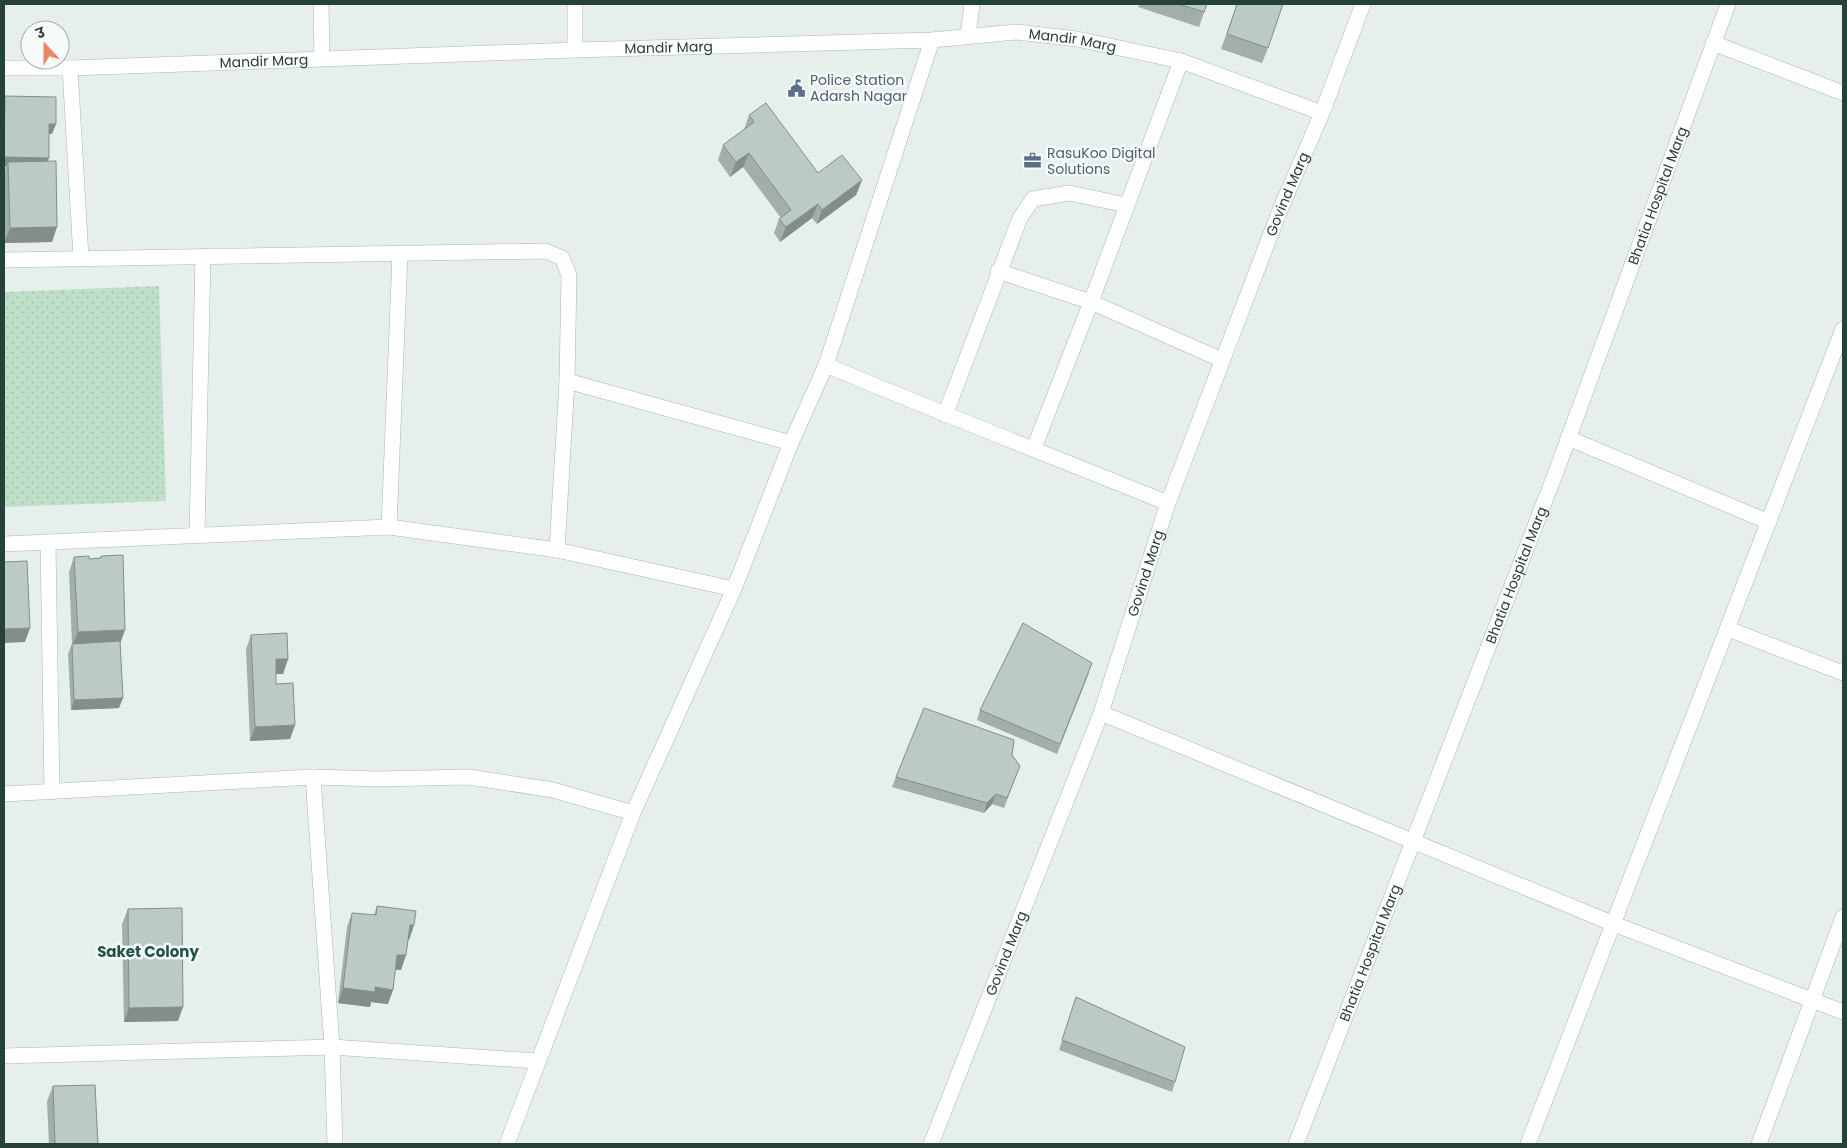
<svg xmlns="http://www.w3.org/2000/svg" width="1847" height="1148" viewBox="0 0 1847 1148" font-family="Poppins,'Noto Sans Devanagari',sans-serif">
<defs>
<pattern id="grass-dots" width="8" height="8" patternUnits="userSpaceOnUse" patternTransform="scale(1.25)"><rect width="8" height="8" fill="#bfe0c8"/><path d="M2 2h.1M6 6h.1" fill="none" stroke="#a4c1ad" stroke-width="1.8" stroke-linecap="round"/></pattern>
</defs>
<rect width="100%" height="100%" fill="#e6efeb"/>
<polygon fill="url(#grass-dots)" points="159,286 166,501 4,507 4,292"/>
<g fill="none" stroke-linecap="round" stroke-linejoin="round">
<defs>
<g id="minor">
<polyline points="321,4 322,58"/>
<polyline points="575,4 575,50"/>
<polyline points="968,36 972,4"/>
<polyline points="1713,43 1843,93"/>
<path id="s1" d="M4 68H70L575 50 932 40 1016 32 1077 39 1181 61 1322 113"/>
<polyline points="70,68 81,258"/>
<polyline points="4,260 546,251 562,258 569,275 567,381 557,550"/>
<polyline points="998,271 1091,302 1222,360"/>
<path d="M826 365C940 413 1054 457 1168 503"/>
<polyline points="567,381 791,443"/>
<polyline points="945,415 1020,218 1033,199 1069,193 1126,205"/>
<polyline points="1568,438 1769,522"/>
<polyline points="1034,448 1091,302 1181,61"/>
<polyline points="389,527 400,254"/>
<polyline points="197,534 203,256"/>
<polyline points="48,542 52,792"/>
<polyline points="4,544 389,527 557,550 734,589"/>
<polyline points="1728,629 1843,673"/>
<polyline points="1101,713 1614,924 1843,1012"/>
<polyline points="313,777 332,1047 335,1144"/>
<polyline points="4,794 313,777 377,779 469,777 553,790 633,813"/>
<polyline points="4,1056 332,1047 537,1061"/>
<polyline points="507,1144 633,813 734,589 791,443 826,365 932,40"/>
<path id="s2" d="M931 1144 1101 713 1168 503 1280 210 1322 113 1363 4"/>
<path id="s3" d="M1296 1144 1556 472 1728 4"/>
<polyline points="1528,1144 1843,329"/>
<polyline points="1759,1144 1843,917"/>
</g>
</defs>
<use href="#minor" stroke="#a8b8b2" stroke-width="16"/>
<use href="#minor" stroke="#fff" stroke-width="15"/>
</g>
<g fill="#a1aea9">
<polygon points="1140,4 1207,4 1199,27 1138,7"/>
<polygon points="1237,4 1268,48 1262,63 1221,49"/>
<polygon points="5,96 52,134 49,134 47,161 52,242 4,243 4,174 6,167 4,167 4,101"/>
<polygon points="749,115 818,173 862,180 856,195 817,224 812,218 780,242 774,233 779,219 781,218 743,167 730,177 718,160 723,145 744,130"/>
<polygon points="101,556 120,643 119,708 71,710 68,654 72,644 69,572 74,557 89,559 100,558"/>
<polygon points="251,635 288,659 283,674 276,674 276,684 295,725 290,739 250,741 246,649"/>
<polygon points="1089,673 1057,754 977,720 980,710"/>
<polygon points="1012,755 1020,766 1004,808 992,804 984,813 892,787 896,777"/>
<polygon points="377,906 414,925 409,940 408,940 406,955 401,970 395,970 388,1004 371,1002 370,1007 338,1003 347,927 352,913 374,915"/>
<polygon points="128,909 178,1021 124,1022 122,924"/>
<polygon points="1073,1007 1175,1082 1172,1092 1059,1050"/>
<polygon points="53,1086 98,1144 49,1144 47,1101"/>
</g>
<g fill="#838d89">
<polygon points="49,124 56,124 52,134 46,133"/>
<polygon points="749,153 743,167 730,177 736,162"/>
<polygon points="4,157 49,158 45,168 8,162 6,167 4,167"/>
<polygon points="862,180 856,195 817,224 822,210"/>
<polygon points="818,204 812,218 780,242 786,227"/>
<polygon points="57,227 52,242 4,243 10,228"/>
<polygon points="30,628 25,642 4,643 4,629"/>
<polygon points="125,630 120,644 72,646 78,632"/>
<polygon points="276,659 288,659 283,674 270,674"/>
<polygon points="123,698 119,708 71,710 74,700"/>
<polygon points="295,725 290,739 250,741 255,727"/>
<polygon points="996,794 992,804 984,813 987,803"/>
<polygon points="410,925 414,925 409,940 405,939"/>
<polygon points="397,955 406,955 401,970 392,969"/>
<polygon points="375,987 393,990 388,1004 371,1002 370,1007 338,1003 343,988"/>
<polygon points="183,1007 178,1021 124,1022 129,1008"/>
</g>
<g fill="#bbcac4" stroke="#838d89">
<polygon points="1178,4 1207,4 1204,12"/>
<polygon points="1237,4 1283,4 1268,48 1227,34"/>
<polygon points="5,96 56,97 56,124 49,124 49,158 4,157"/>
<polygon points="766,103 818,173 842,155 862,180 822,210 818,204 786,227 779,219 791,210 749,153 736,162 723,145 754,122 749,115"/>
<polygon points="56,161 57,227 10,228 8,162"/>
<polygon points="123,555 125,630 78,632 74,557 89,556 89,559 101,558 101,556"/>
<polygon points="27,561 30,628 4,629 4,562"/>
<polygon points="1023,623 1092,663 1060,744 980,710"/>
<polygon points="287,633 288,659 276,659 276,684 293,683 295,725 255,727 251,635"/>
<polygon points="120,641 123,698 74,700 72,644"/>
<polygon points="924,708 1014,740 1012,755 1020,766 1007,798 996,794 987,803 896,777"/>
<polygon points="377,906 416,911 414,925 410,925 406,955 397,955 393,990 375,987 375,992 343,988 352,913 376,915"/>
<polygon points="182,908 183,1007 129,1008 128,909"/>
<polygon points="1076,997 1185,1047 1175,1082 1062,1040"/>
<polygon points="95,1085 98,1144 55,1144 53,1086"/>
</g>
<defs>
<symbol id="civic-bare" viewBox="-9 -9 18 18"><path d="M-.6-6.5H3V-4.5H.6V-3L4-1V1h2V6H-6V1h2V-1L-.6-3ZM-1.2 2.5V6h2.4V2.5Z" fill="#5c6f8a" stroke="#f7fbf9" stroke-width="2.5" paint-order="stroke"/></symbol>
<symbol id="office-bare" viewBox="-9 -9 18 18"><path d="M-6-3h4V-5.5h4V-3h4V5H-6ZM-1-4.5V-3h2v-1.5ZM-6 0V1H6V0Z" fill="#5c6f8a" stroke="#f7fbf9" stroke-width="2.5" paint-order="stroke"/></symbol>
</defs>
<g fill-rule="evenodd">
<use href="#civic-bare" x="784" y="76" width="25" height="25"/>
<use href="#office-bare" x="1020" y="148" width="25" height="25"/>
</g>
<g text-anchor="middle" stroke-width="5" stroke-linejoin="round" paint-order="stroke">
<g font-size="14" fill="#24423a" stroke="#f7fbf9">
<text dy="5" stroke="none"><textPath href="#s1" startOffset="1070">Mandir Marg</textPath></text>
<text dy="5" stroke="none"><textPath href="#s1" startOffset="665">Mandir Marg</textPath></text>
<text dy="5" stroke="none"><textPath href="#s1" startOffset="260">Mandir Marg</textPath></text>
<text dy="5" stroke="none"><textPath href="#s2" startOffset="1015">Govind Marg</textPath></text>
<text dy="5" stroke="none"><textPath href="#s3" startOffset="1015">Bhatia Hospital Marg</textPath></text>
<text dy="5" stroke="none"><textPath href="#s2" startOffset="610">Govind Marg</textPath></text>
<text dy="5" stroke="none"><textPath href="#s3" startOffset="610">Bhatia Hospital Marg</textPath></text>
<text dy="5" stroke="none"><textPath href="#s3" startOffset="205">Bhatia Hospital Marg</textPath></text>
<text dy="5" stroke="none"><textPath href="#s2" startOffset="205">Govind Marg</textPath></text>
</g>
<g font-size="14" fill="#4e5e75" stroke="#f7fbf9" text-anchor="start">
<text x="810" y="85">Police Station<tspan x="810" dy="16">Adarsh Nagar</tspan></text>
<text x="1047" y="158">RasuKoo Digital<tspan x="1047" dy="16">Solutions</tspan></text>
</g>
<g font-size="15" font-weight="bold" fill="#1f5548" stroke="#f7fbf9">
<text x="148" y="957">Saket Colony</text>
</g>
</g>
<rect width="1847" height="1148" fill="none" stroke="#24423a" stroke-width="10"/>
<g transform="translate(45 45) rotate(339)"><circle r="24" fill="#f7fbf9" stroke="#a3b1ad"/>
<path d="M0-4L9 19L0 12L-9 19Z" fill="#f4845f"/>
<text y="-8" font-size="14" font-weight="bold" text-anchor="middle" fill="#24423a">उ</text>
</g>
</svg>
